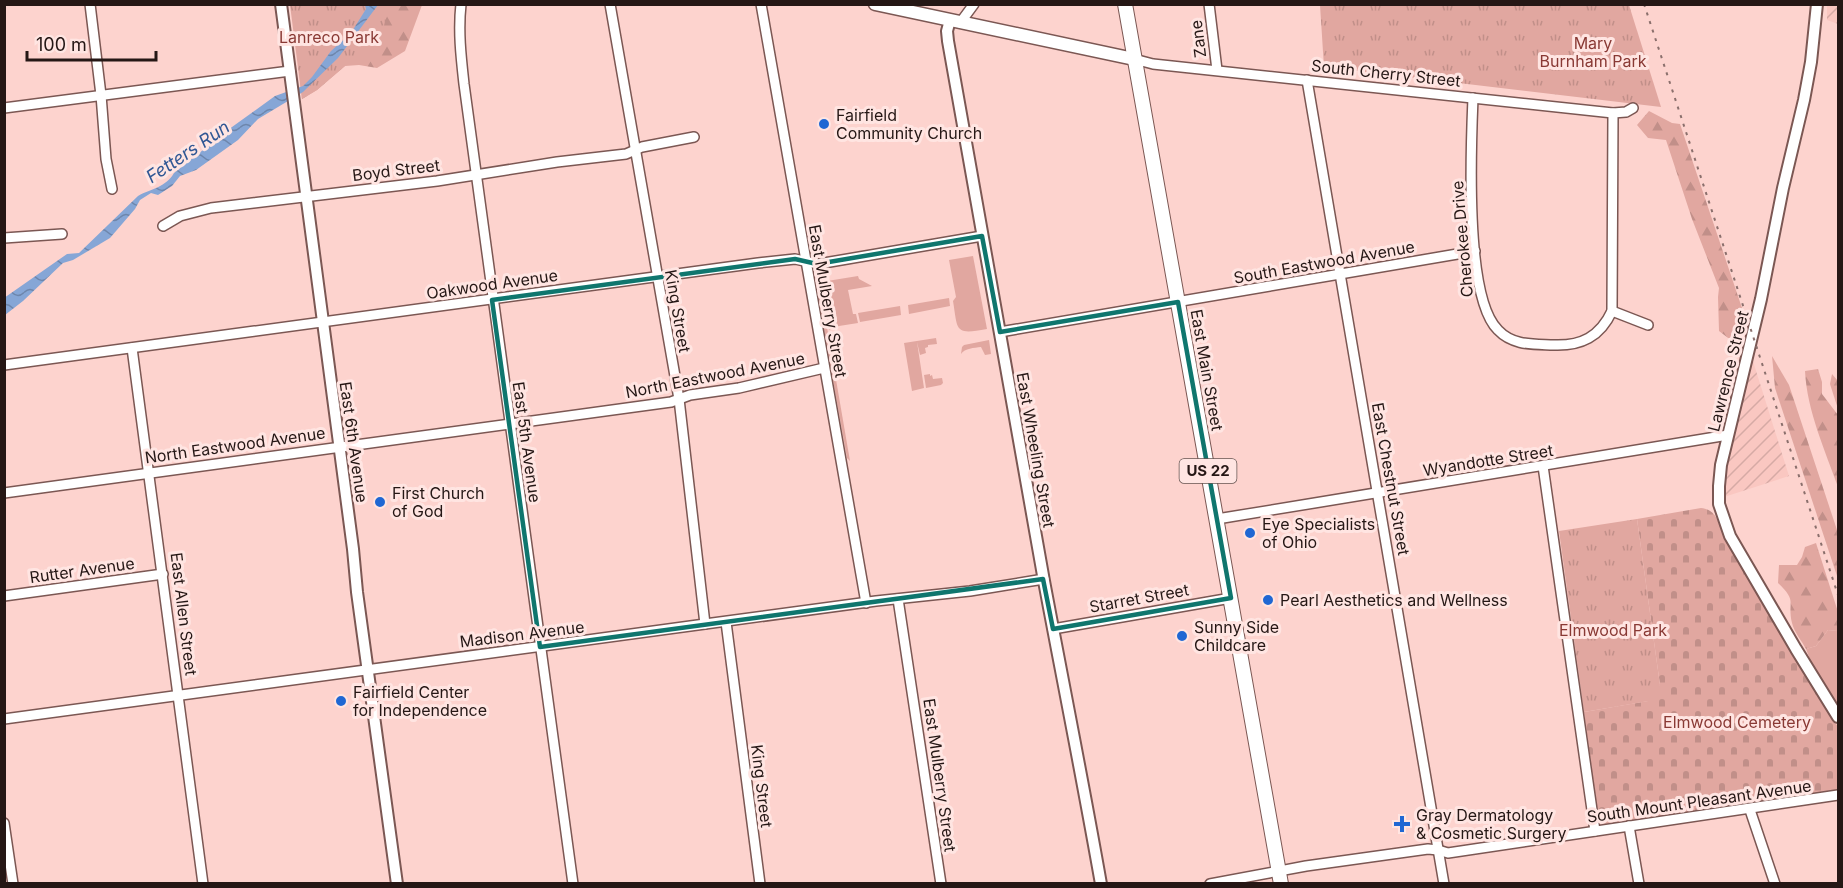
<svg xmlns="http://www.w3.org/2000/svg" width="1843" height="888" viewBox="0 0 1843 888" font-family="Inter,sans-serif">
<defs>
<pattern id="industrial-furrows" width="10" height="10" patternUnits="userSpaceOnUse" patternTransform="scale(1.5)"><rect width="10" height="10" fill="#fac7c1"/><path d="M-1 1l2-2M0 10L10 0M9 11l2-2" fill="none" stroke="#d6aaa5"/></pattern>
<pattern id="forest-firs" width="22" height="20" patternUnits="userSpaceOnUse" patternTransform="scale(1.5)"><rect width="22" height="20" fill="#e1a7a0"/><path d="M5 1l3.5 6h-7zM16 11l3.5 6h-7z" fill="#c18f89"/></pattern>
<pattern id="cemetery-stones" width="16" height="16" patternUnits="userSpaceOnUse" patternTransform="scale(1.5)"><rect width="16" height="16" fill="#e1a7a0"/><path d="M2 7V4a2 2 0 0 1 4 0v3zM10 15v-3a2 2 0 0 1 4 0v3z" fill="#c18f89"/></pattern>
<pattern id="park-tufts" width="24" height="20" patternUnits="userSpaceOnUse" patternTransform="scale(1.5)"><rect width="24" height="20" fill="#e1a7a0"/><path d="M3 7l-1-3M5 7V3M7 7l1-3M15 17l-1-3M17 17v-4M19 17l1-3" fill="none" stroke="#c18f89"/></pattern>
<pattern id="water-waves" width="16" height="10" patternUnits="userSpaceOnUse" patternTransform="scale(1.5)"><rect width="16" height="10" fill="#86a6d6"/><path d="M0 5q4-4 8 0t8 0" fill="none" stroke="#6d86ac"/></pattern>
</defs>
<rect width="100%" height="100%" fill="#fdd3ce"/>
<g fill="url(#industrial-furrows)">
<polygon points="1827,5 1838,5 1838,24 1827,20"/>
<polygon points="1752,358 1789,476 1724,497 1725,471"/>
</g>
<g fill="#e1a7a0">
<path d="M973 256 987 329C954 335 958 331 953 301L956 297 949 260Z"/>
<polygon points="814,274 818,275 850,461 847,458"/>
<polygon points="858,276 859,279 872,286 848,290 853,314 856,314 858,323 839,326 829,330 821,282"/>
<polygon points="949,298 950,306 909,314 908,305"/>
<polygon points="900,306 901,315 860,322 858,313"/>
<polygon points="936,338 937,344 928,345 928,347 925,348 926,353 920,355 917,342 924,388 912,391 904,343"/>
<path d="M989 340 991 354 985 355 981 347C974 348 965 348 961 354L962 347 964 345Z"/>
<polygon points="930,374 930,376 932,375 933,379 942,378 943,383 941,385 926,388 924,375"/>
<polygon points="1828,630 1838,631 1838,707 1811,662 1806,649 1816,646"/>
</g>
<g fill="url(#forest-firs)">
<polygon points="356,5 422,5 405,51 377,68 359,65 345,66 317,90 302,99 299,72 303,64"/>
<polygon points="1649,111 1672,123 1680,124 1742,308 1736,344 1719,331 1718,297 1719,288 1692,219 1666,140 1648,138 1637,125"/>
<polygon points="1772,356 1789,385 1838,533 1838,579 1775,388"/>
<path d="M1818 369 1822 382V394L1838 415V487C1825 450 1807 411 1805 371Z"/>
<polygon points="1832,374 1838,381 1838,409 1830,384"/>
<path d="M1816 543 1838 612V631L1828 630 1816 646 1806 649C1802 641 1794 632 1792 623 1787 601 1798 602 1778 583L1779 565H1797L1802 557 1805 547Z"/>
</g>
<path fill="url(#cemetery-stones)" d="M1701 508C1717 510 1718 522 1723 535L1838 727V792L1603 825 1602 822H1599L1584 712 1648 701 1660 685 1637 519Z"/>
<g fill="url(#park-tufts)">
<polygon points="290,5 390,5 377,50 345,66 317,90 302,99"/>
<polygon points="1320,5 1629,5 1661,107 1324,67"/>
<polygon points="1637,519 1660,685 1659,691 1649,701 1584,712 1559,531"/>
</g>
<path fill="url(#water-waves)" d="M365 5H378L338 58 303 92 258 119 238 140 196 170 180 176 172 186 158 195 151 193 140 200 135 209 110 238 73 260 63 263 23 301 5 315 4 298 67 254 79 253 138 196C152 188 165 188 174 173L232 127 275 96 303 86 312 77 331 51 351 33 366 9Z"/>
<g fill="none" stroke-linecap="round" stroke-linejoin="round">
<defs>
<g id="minor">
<polyline points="90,4 101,95 106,159 112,189"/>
<path d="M461 4C458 31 461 57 464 84L573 884"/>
<polyline points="610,4 679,399 705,624"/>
<polyline points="761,4 866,603"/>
<polyline points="1209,4 1217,70"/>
<polyline points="960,23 974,4"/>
<polyline points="1134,59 1153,64 1613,113 1626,112 1633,108"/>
<polyline points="1307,80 1444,884"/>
<path d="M1473 98C1471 146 1464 297 1498 330 1513 346 1534 344 1554 345 1581 346 1600 337 1612 311L1613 113"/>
<polyline points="4,108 290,71"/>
<polyline points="163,226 180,216 211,208 437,181 557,162 626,154 642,147 694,137"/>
<polyline points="4,238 62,234"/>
<polyline points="1612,311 1648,325"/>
<polyline points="1000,332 1475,251"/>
<polyline points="132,348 203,884"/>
<polyline points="4,365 758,263 795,259 818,264 982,236"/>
<polyline points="1543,466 1595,831"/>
<polyline points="4,493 671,402 690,395 739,388 824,368"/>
<polyline points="1217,519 1728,435"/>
<polyline points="4,596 163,574"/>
<polyline points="898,599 941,884"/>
<polyline points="726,622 760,884"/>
<polyline points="1053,629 1231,598"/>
<polyline points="4,719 705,624 876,601 970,591 1044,579"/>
<polyline points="1750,810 1775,884"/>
<polyline points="4,823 13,884"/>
<polyline points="1629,826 1639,884"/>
<polyline points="1210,884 1306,866 1428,849 1438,850 1448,853 1838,795"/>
</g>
<g id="tertiary">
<polyline points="281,4 353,549 357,592 397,884"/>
<polyline points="1817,4 1811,62 1804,100 1783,188 1761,299 1721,465 1719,486 1719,504 1730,536 1796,649 1838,717"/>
<path d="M950 20 947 31 948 41C981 221 1011 401 1044 581 1063 682 1083 782 1101 884"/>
</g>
<polyline id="secondary" points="875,4 1134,59"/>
<polyline id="primary" points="1125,4 1281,884"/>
</defs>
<use href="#minor" stroke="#7b5753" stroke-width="12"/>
<use href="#tertiary" stroke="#7b5753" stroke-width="14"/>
<use href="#secondary" stroke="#7b5753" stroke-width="15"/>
<use href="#primary" stroke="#7b5753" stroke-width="16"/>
<use href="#minor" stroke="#fff" stroke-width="9"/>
<use href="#tertiary" stroke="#fff" stroke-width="10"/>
<use href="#secondary" stroke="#fff" stroke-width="12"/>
<use href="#primary" stroke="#fff" stroke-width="14"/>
<polyline stroke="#8a6f6c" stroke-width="2" stroke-dasharray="3 6" stroke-linecap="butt" points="1644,4 1838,595"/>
</g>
<path fill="none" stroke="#0f766e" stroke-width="4.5" stroke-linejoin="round" d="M982 236 1000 332 1178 302 1231 598 1053 629 1043 579 540 647 492 300 795 259 817 264Z"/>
<g fill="#1f67d3" stroke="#ffe5e2" stroke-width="2">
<circle cx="824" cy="124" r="6"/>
<circle cx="380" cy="502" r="6"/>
<circle cx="1250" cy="533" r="6"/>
<circle cx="1268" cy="600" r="6"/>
<circle cx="1182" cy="636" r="6"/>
<circle cx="341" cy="701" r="6"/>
<path d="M1399 815h6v6h6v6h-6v6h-6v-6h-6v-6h6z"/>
</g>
<g text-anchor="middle" stroke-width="6" stroke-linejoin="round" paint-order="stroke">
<rect fill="#ffe5e2" stroke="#665552" stroke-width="1.5" x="1179.5" y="459" width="57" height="24" rx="4.5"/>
<g font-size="15" font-weight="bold" fill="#251715">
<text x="1208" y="476">US 22</text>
</g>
<g font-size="16" fill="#893934" stroke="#ffe5e2">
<text x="329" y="43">Lanreco Park</text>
<text x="1593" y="49">Mary<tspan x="1593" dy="18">Burnham Park</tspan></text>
<text x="1613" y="636">Elmwood Park</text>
<text x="1737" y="728">Elmwood Cemetery</text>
</g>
<g font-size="16" fill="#251715" stroke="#ffe5e2">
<text transform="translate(1198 39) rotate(-97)" y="6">Zane</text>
<text transform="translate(1386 73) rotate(6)" y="6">South Cherry Street</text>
<text transform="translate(396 170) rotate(-7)" y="6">Boyd Street</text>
<text transform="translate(1462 239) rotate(-95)" y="6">Cherokee Drive</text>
<text transform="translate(1324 262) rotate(-10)" y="6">South Eastwood Avenue</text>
<text transform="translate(492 284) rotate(-8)" y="6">Oakwood Avenue</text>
<text transform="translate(828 301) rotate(80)" y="6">East Mulberry Street</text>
<text transform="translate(678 311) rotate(80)" y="6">King Street</text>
<text transform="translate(1207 370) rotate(80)" y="6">East Main Street</text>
<text transform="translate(1728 371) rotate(-76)" y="6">Lawrence Street</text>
<text transform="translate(715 375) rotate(-11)" y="6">North Eastwood Avenue</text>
<text transform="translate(354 442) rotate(82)" y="6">East 6th Avenue</text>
<text transform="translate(527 442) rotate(82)" y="6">East 5th Avenue</text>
<text transform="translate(235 445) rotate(-8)" y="6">North Eastwood Avenue</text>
<text transform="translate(1036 450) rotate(80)" y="6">East Wheeling Street</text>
<text transform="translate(1488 460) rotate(-9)" y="6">Wyandotte Street</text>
<text transform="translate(1391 479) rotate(80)" y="6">East Chestnut Street</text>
<text transform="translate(82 570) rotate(-8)" y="6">Rutter Avenue</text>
<text transform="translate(1139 598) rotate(-10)" y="6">Starret Street</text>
<text transform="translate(184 614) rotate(83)" y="6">East Allen Street</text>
<text transform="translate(522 634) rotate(-7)" y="6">Madison Avenue</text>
<text transform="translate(940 775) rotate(82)" y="6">East Mulberry Street</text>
<text transform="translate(762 786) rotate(83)" y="6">King Street</text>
<text transform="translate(1699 801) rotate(-8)" y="6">South Mount Pleasant Avenue</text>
</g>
<g font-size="16" fill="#251715" stroke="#ffe5e2" text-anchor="start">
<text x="836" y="121">Fairfield<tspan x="836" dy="18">Community Church</tspan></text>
<text x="392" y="499">First Church<tspan x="392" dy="18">of God</tspan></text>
<text x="1262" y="530">Eye Specialists<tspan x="1262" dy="18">of Ohio</tspan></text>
<text x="1280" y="606">Pearl Aesthetics and Wellness</text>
<text x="1194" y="633">Sunny Side<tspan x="1194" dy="18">Childcare</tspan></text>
<text x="353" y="698">Fairfield Center<tspan x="353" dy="18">for Independence</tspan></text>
<text x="1416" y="821">Gray Dermatology<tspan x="1416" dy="18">&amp; Cosmetic Surgery</tspan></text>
</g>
<g font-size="18" font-style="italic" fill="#305794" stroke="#ffe5e2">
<text transform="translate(188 152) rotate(-34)" y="6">Fetters Run</text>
</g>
</g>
<rect width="1843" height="888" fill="none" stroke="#251715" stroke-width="12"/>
<path d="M27 51v9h129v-9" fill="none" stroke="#251715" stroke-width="3"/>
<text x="36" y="51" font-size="18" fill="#251715" stroke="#ffe5e2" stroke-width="4.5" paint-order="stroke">100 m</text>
</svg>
